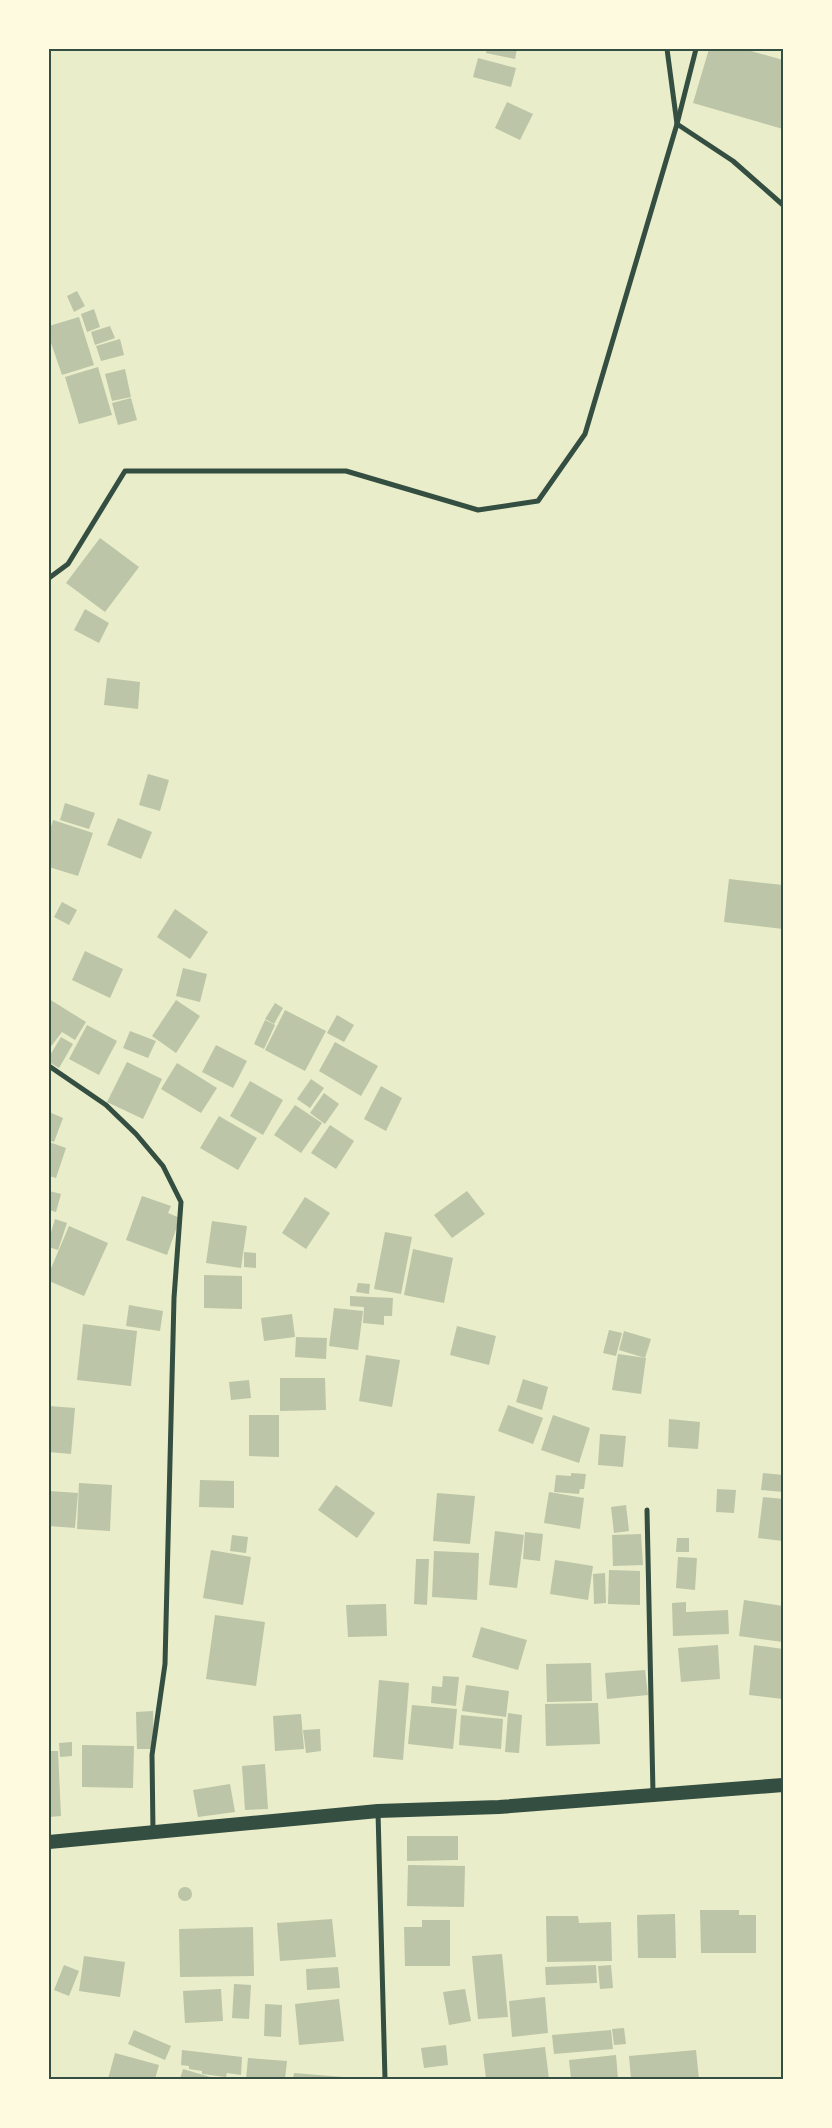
<svg xmlns="http://www.w3.org/2000/svg" width="832" height="2128" viewBox="0 0 832 2128" font-family="'Libre Baskerville',serif">
<rect width="100%" height="100%" fill="#e9edc9"/>
<g fill="#bcc5a7">
<polygon points="487,49 517,49 515,59 486,53"/>
<polygon points="709,49 744,49 783,60 783,129 693,103"/>
<polygon points="478,58 516,68 511,87 473,77"/>
<polygon points="507,102 533,114 520,140 495,128"/>
<polygon points="77,291 85,306 74,312 67,296"/>
<polygon points="94,309 100,327 87,332 81,314"/>
<polygon points="79,317 94,365 62,375 49,337 49,326"/>
<polygon points="110,326 115,338 95,345 91,332"/>
<polygon points="120,339 124,355 101,361 96,346"/>
<polygon points="98,367 112,415 79,424 65,377"/>
<polygon points="125,369 131,397 112,401 105,374"/>
<polygon points="131,398 137,420 118,425 112,403"/>
<polygon points="100,538 139,567 105,612 66,583"/>
<polygon points="85,609 109,623 99,643 74,630"/>
<polygon points="107,678 140,682 138,709 104,705"/>
<polygon points="148,774 169,780 160,811 139,805"/>
<polygon points="65,803 95,813 89,829 60,820"/>
<polygon points="118,818 152,832 141,859 107,845"/>
<polygon points="53,820 93,833 78,876 49,867 49,834"/>
<polygon points="729,879 783,885 783,929 724,922"/>
<polygon points="62,902 77,910 69,925 54,917"/>
<polygon points="175,909 208,932 190,959 157,937"/>
<polygon points="85,951 123,969 110,998 72,980"/>
<polygon points="183,968 207,974 200,1002 176,996"/>
<polygon points="49,999 86,1022 75,1040 62,1032 49,1049"/>
<polygon points="176,1000 200,1016 176,1053 152,1036"/>
<polygon points="275,1003 283,1008 274,1024 265,1019"/>
<polygon points="285,1010 326,1031 305,1071 265,1050"/>
<polygon points="337,1015 354,1025 344,1042 327,1033"/>
<polygon points="265,1020 275,1025 264,1049 254,1044"/>
<polygon points="87,1025 117,1041 99,1075 69,1059"/>
<polygon points="130,1031 156,1041 148,1058 123,1048"/>
<polygon points="61,1037 73,1044 59,1068 49,1062 49,1057"/>
<polygon points="335,1042 378,1066 361,1096 319,1071"/>
<polygon points="216,1045 247,1061 233,1088 202,1072"/>
<polygon points="127,1062 162,1079 143,1119 107,1102"/>
<polygon points="177,1063 217,1088 201,1113 161,1089"/>
<polygon points="311,1079 324,1088 310,1108 297,1099"/>
<polygon points="250,1081 283,1100 263,1135 230,1116"/>
<polygon points="381,1086 402,1098 386,1131 364,1119"/>
<polygon points="324,1093 339,1104 325,1124 310,1113"/>
<polygon points="295,1105 322,1123 301,1153 274,1135"/>
<polygon points="49,1112 63,1118 54,1142 49,1140"/>
<polygon points="219,1116 257,1138 238,1170 200,1148"/>
<polygon points="330,1125 354,1141 336,1169 311,1153"/>
<polygon points="49,1142 66,1148 56,1178 49,1176"/>
<polygon points="49,1191 61,1194 56,1212 49,1210"/>
<polygon points="467,1191 485,1214 452,1238 434,1215"/>
<polygon points="142,1196 171,1206 168,1213 180,1218 167,1255 126,1240"/>
<polygon points="305,1197 330,1213 306,1249 282,1233"/>
<polygon points="55,1219 67,1223 58,1250 49,1247 49,1239"/>
<polygon points="212,1221 247,1226 241,1268 206,1263"/>
<polygon points="69,1226 108,1243 84,1296 49,1281 49,1273"/>
<polygon points="385,1232 412,1237 401,1294 374,1289"/>
<polygon points="413,1249 453,1258 444,1303 404,1295"/>
<polygon points="244,1252 256,1253 256,1268 244,1267"/>
<polygon points="204,1275 242,1276 242,1309 204,1308"/>
<polygon points="358,1283 370,1284 369,1294 356,1292"/>
<polygon points="350,1296 393,1298 392,1316 384,1316 384,1325 363,1323 364,1307 350,1306"/>
<polygon points="129,1305 163,1311 160,1331 126,1326"/>
<polygon points="49,1307 51,1307 50,1335 49,1335"/>
<polygon points="334,1308 363,1311 358,1350 329,1346"/>
<polygon points="292,1314 295,1337 264,1341 261,1318"/>
<polygon points="83,1324 137,1331 131,1386 77,1380"/>
<polygon points="457,1326 496,1336 489,1365 450,1355"/>
<polygon points="609,1330 622,1333 616,1356 603,1353"/>
<polygon points="624,1331 651,1339 645,1358 619,1350"/>
<polygon points="296,1337 327,1338 326,1359 295,1357"/>
<polygon points="618,1354 646,1358 641,1394 612,1390"/>
<polygon points="366,1355 400,1360 392,1407 359,1401"/>
<polygon points="280,1378 325,1378 326,1410 280,1411"/>
<polygon points="523,1379 548,1387 542,1410 516,1402"/>
<polygon points="249,1380 251,1398 231,1400 229,1382"/>
<polygon points="508,1405 543,1418 533,1444 498,1431"/>
<polygon points="49,1406 75,1408 71,1454 49,1452"/>
<polygon points="249,1415 279,1415 279,1457 249,1456"/>
<polygon points="553,1415 590,1428 579,1463 541,1450"/>
<polygon points="669,1419 700,1422 698,1449 668,1447"/>
<polygon points="600,1434 626,1436 623,1467 598,1465"/>
<polygon points="571,1473 586,1474 584,1489 580,1489 579,1494 554,1492 556,1475 571,1476"/>
<polygon points="763,1473 783,1475 783,1492 761,1490"/>
<polygon points="200,1480 234,1481 234,1508 199,1507"/>
<polygon points="79,1483 112,1485 110,1531 77,1529"/>
<polygon points="336,1485 375,1513 357,1538 318,1510"/>
<polygon points="717,1489 736,1490 734,1513 716,1512"/>
<polygon points="49,1491 78,1493 75,1528 49,1526"/>
<polygon points="549,1492 584,1498 580,1529 544,1523"/>
<polygon points="437,1493 475,1496 470,1544 433,1541"/>
<polygon points="763,1497 783,1499 783,1541 758,1538"/>
<polygon points="626,1505 629,1531 614,1533 611,1507"/>
<polygon points="495,1531 524,1535 517,1588 489,1585"/>
<polygon points="525,1532 543,1534 540,1561 523,1559"/>
<polygon points="641,1534 643,1565 613,1566 612,1535"/>
<polygon points="232,1535 248,1537 246,1553 230,1551"/>
<polygon points="677,1538 689,1538 689,1552 676,1552"/>
<polygon points="211,1550 251,1557 243,1605 203,1598"/>
<polygon points="434,1551 479,1553 477,1600 432,1597"/>
<polygon points="678,1557 697,1558 695,1590 676,1588"/>
<polygon points="416,1559 429,1559 427,1605 414,1604"/>
<polygon points="555,1560 593,1566 588,1600 550,1594"/>
<polygon points="609,1570 640,1571 640,1605 608,1604"/>
<polygon points="605,1573 606,1603 594,1604 593,1574"/>
<polygon points="744,1600 783,1606 783,1642 739,1636"/>
<polygon points="686,1602 686,1612 728,1610 729,1634 673,1636 672,1603"/>
<polygon points="386,1604 387,1636 348,1637 346,1605"/>
<polygon points="215,1615 265,1622 256,1686 206,1679"/>
<polygon points="481,1627 527,1640 518,1670 472,1657"/>
<polygon points="718,1645 720,1679 681,1682 678,1648"/>
<polygon points="754,1645 783,1649 783,1699 749,1695"/>
<polygon points="591,1663 592,1701 547,1702 546,1664"/>
<polygon points="645,1670 648,1695 607,1699 605,1673"/>
<polygon points="443,1676 459,1677 456,1706 431,1703 432,1686 442,1687"/>
<polygon points="379,1680 409,1683 403,1760 373,1757"/>
<polygon points="466,1685 509,1691 506,1717 462,1711"/>
<polygon points="598,1703 600,1744 546,1746 545,1704"/>
<polygon points="412,1705 457,1709 453,1749 408,1744"/>
<polygon points="153,1711 154,1749 137,1749 136,1712"/>
<polygon points="508,1713 522,1715 519,1753 505,1752"/>
<polygon points="301,1714 304,1749 275,1751 273,1716"/>
<polygon points="461,1715 503,1719 501,1749 459,1745"/>
<polygon points="320,1729 321,1751 306,1753 303,1730"/>
<polygon points="72,1742 72,1756 60,1757 59,1743"/>
<polygon points="82,1745 134,1746 133,1788 82,1787"/>
<polygon points="49,1751 58,1751 61,1816 49,1817"/>
<polygon points="265,1764 268,1809 245,1810 242,1766"/>
<polygon points="230,1784 235,1812 198,1817 193,1790"/>
<polygon points="407,1836 458,1836 458,1860 407,1861"/>
<polygon points="408,1865 465,1866 464,1907 407,1906"/>
<circle cx="185" cy="1894" r="7"/>
<polygon points="700,1910 739,1910 739,1915 756,1915 756,1953 701,1953"/>
<polygon points="675,1914 676,1958 638,1958 637,1915"/>
<polygon points="546,1916 578,1916 579,1923 611,1922 612,1961 547,1962"/>
<polygon points="332,1919 336,1957 280,1961 277,1923"/>
<polygon points="422,1920 450,1920 450,1966 405,1966 404,1927 422,1927"/>
<polygon points="253,1927 254,1976 180,1977 179,1929"/>
<polygon points="502,1954 508,2017 478,2019 472,1956"/>
<polygon points="84,1956 125,1962 120,1997 79,1991"/>
<polygon points="64,1965 79,1971 69,1996 54,1990"/>
<polygon points="596,1965 597,1983 546,1985 545,1967"/>
<polygon points="611,1965 613,1988 600,1989 598,1966"/>
<polygon points="338,1967 340,1988 307,1990 306,1969"/>
<polygon points="234,1984 251,1985 249,2019 232,2018"/>
<polygon points="221,1989 223,2021 185,2023 183,1991"/>
<polygon points="465,1989 471,2021 449,2025 443,1992"/>
<polygon points="545,1997 548,2033 512,2037 509,2001"/>
<polygon points="339,1999 344,2041 299,2045 295,2004"/>
<polygon points="265,2004 282,2005 281,2037 264,2036"/>
<polygon points="624,2028 626,2044 614,2045 612,2029"/>
<polygon points="134,2030 171,2046 165,2060 128,2044"/>
<polygon points="611,2030 613,2049 554,2054 552,2035"/>
<polygon points="446,2045 448,2065 424,2068 421,2048"/>
<polygon points="545,2047 549,2079 486,2079 483,2054"/>
<polygon points="182,2050 242,2057 241,2075 227,2073 226,2077 202,2074 202,2071 189,2069 189,2066 181,2065"/>
<polygon points="696,2050 699,2079 631,2079 629,2056"/>
<polygon points="115,2053 159,2065 155,2079 108,2079"/>
<polygon points="616,2055 618,2079 571,2079 569,2060"/>
<polygon points="248,2058 287,2061 285,2079 246,2079"/>
<polygon points="183,2069 217,2079 180,2079"/>
<polygon points="294,2073 343,2077 343,2079 293,2079"/>
</g>
<g fill="none" stroke-linecap="round" stroke-linejoin="round">
<g stroke="#344e41" stroke-width="5">
<polyline points="667,49 677,124 733,161 783,205"/>
<polyline points="49,578 68,564 125,471 346,471 478,510 538,501 585,434 677,124 696,49"/>
<polyline points="49,1066 106,1105 136,1134 163,1166 181,1202 174,1298 165,1664 152,1755 153,1831"/>
<polyline points="647,1510 653,1793"/>
<polyline points="378,1812 385,2079"/>
</g>
<polyline stroke="#344e41" stroke-width="14" points="49,1842 378,1811 499,1807 783,1785"/>
</g>
<rect width="832" height="2128" fill="none" stroke="#fefae0" stroke-width="100"/>
<rect x="50" y="50" width="732" height="2028" fill="none" stroke="#344e41" stroke-width="2"/>
</svg>
